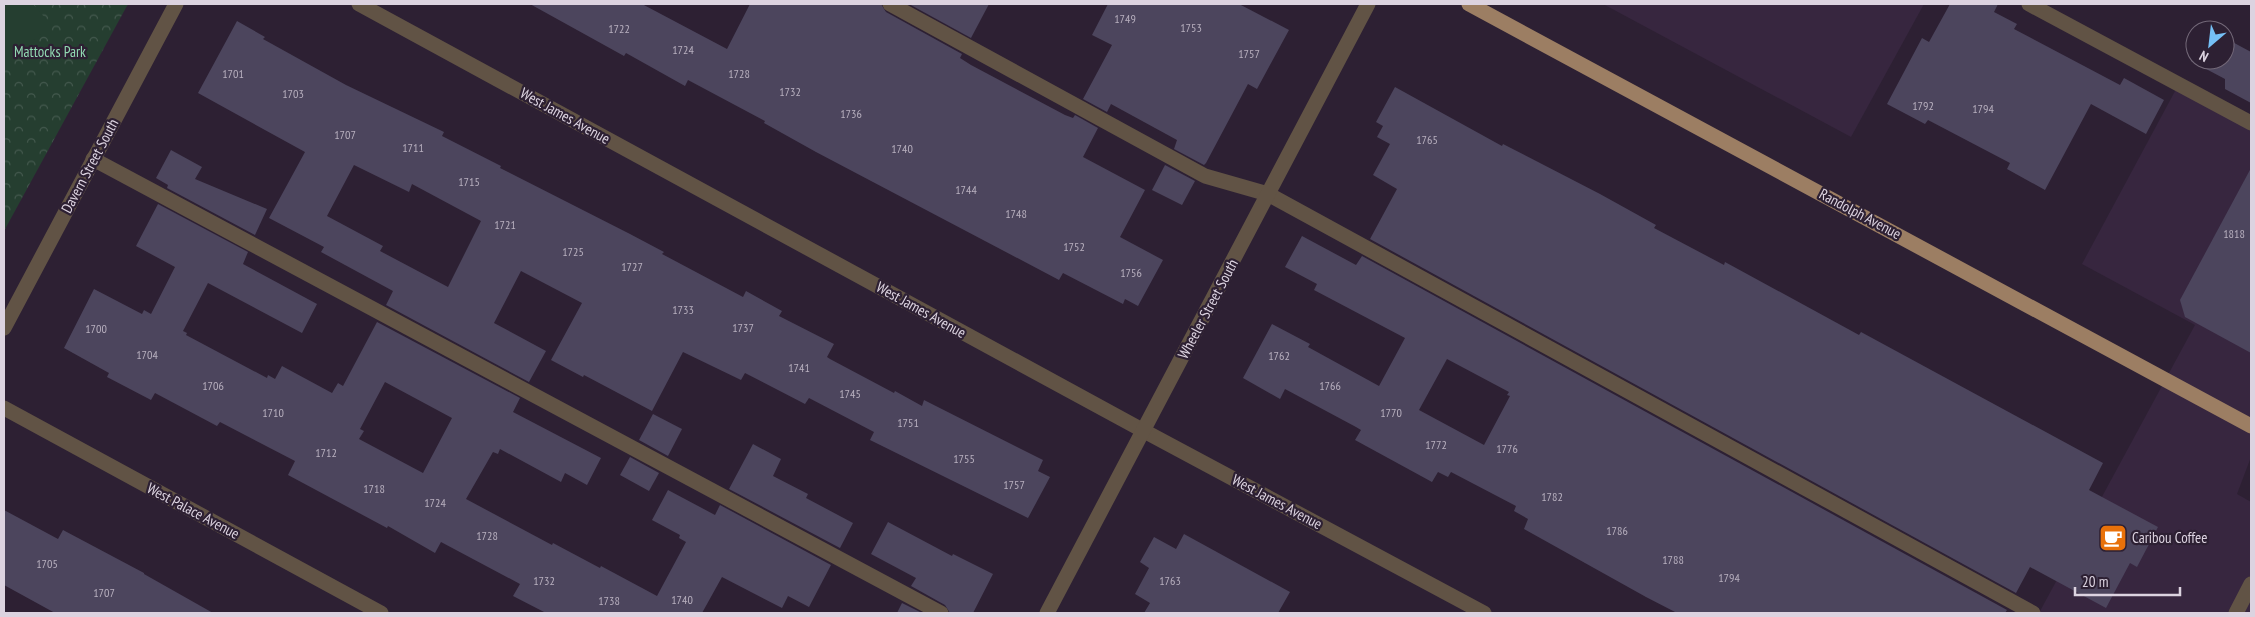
<svg xmlns="http://www.w3.org/2000/svg" width="2255" height="617" viewBox="0 0 2255 617" font-family="'PT Sans Narrow',sans-serif">
<defs>
<pattern id="park-crowns" width="20" height="18" patternUnits="userSpaceOnUse" patternTransform="scale(1.25)"><rect width="20" height="18" fill="#253e30"/><path d="M2 6a3 3 0 1 1 6 0M12 15a3 3 0 1 1 6 0" fill="none" stroke="#44594e"/></pattern>
</defs>
<rect width="100%" height="100%" fill="#2d2033"/>
<g fill="#37263f">
<polygon points="1603,4 1924,4 1851,137"/>
<polygon points="2181,80 2251,118 2251,457 2237,494 2251,502 2251,613 2039,613 2195,325 2082,264"/>
</g>
<polygon fill="url(#park-crowns)" points="4,4 128,4 4,231"/>
<polygon fill="#253e30" points="4,4 33,4 51,25 4,64"/>
<g fill="#4c455d" fill-rule="evenodd">
<polygon points="530,4 642,4 727,49 750,4 881,4 886,12 962,54 960,58 971,65 1065,115 1073,118 1075,115 1098,128 1083,157 1145,190 1120,237 1163,260 1138,306 1125,299 1123,304 1063,273 1059,280 816,152 764,123 765,121 688,80 685,86 626,53 624,56"/>
<polygon points="909,4 989,4 971,38"/>
<polygon points="1108,4 1239,4 1289,30 1257,89 1248,84 1206,163 1204,165 1174,149 1177,140 1111,104 1107,112 1083,99 1112,45 1092,35"/>
<polygon points="1950,4 1998,4 1994,12 2017,24 2014,29 2120,85 2124,78 2164,100 2146,134 2091,104 2045,190 2007,169 2010,163 1928,120 1925,124 1887,104 1922,38 1929,42"/>
<path d="M237 21 265 37 263 39 346 85 444 132 442 136 501 166 500 168 630 234 664 252 662 254 743 297 746 291 782 311 779 316 834 344 827 357 830 359 894 393 895 391 922 406 924 400 1043 460 1038 471 1050 477 1028 518 870 440 874 432 809 398 805 404 745 373 741 380 683 352 652 411 584 375 583 377 551 360 582 303 521 271 494 323 546 351 529 382 386 305 393 291 321 252 324 247 269 218 305 152 198 93ZM354 165 409 192 412 184 481 221 448 287 380 251 383 246 327 216Z"/>
<polygon points="2225,38 2251,52 2251,103 2225,89 2225,79 2191,61 2195,54 2195,60 2225,60"/>
<polygon points="1395,87 1502,146 1503,144 1600,194 1656,225 1654,228 1724,265 1725,262 1859,335 1861,332 2103,463 2089,490 2158,527 2137,567 2130,563 2106,608 2030,567 2016,593 1370,239 1397,189 1373,175 1390,144 1377,137 1383,126 1376,122"/>
<polygon points="171,150 202,167 195,179 267,209 255,235 167,188 168,185 156,178"/>
<polygon points="1165,165 1195,181 1182,205 1152,190"/>
<polygon points="2251,168 2251,353 2185,317 2180,300"/>
<path d="M158 204 248 252 243 264 317 304 302 333 208 283 183 331 187 333 186 335 267 378 268 375 275 379 282 366 332 393 338 383 343 386 377 322 520 398 513 412 601 458 587 485 565 473 561 482 500 449 498 454 493 452 466 499 552 545 553 543 600 568 601 566 657 596 686 542 679 538 680 535 652 520 668 490 715 515 720 505 831 565 809 607 788 596 782 608 722 577 702 613H546L513 596 520 584 441 542 435 553 388 526 387 528 288 475 295 461 220 422 217 426 155 393 151 400 107 377 109 373 64 348 94 289 142 314 144 310 151 314 175 267 136 246ZM385 382 452 418 423 473 359 439 364 431 360 429Z"/>
<path d="M1302 236 1356 265 1362 256 2007 610 2005 613H1677L1646 597 1524 529 1528 519 1514 511 1516 506 1451 472 1448 477 1438 472 1432 482 1355 440 1361 430 1356 427 1285 389 1280 399 1243 378 1272 324 1310 344 1308 347 1379 386 1405 338 1314 290 1317 284 1285 267ZM1447 359 1509 392 1507 395 1510 396 1484 445 1419 410Z"/>
<polygon points="653,414 682,429 668,456 639,440"/>
<polygon points="753,444 781,459 773,476 808,494 806,498 853,523 840,548 729,489"/>
<polygon points="630,457 659,473 649,491 620,475"/>
<polygon points="4,510 58,539 63,530 144,573 144,574 213,613 55,613 4,585"/>
<polygon points="888,522 952,556 953,554 993,574 973,613 950,613 945,605 911,586 916,578 871,554"/>
<polygon points="1184,534 1290,592 1278,613 1144,613 1150,603 1135,594 1149,568 1140,562 1154,537 1176,549"/>
<polygon points="902,603 922,613 897,613"/>
</g>
<g fill="none" stroke-linecap="round" stroke-linejoin="round">
<g stroke="#615345" stroke-width="15">
<polyline points="359,4 1144,431 1484,613"/>
<polyline points="890,4 1205,176 1268,194 2033,613"/>
<polyline points="2029,4 2251,123"/>
<polyline points="93,159 941,613"/>
<polyline points="4,328 176,4"/>
<polyline points="4,408 381,613"/>
<polyline points="1047,613 1368,4"/>
<polyline points="2236,613 2251,584"/>
</g>
<polyline stroke="#9c7e63" stroke-width="15" points="1469,4 2251,426"/>
</g>
<defs>
<symbol id="cafe-square" viewBox="-11 -11 22 22"><rect x="-9" y="-9" width="18" height="18" rx="4" fill="#e8710a" stroke="#2d2033"/><path d="M-5.5-4.5H6V0H3Q3 3.5 0 3.5H-2.5Q-5.5 3.5-5.5 0ZM3-3.2v2h1.7v-2ZM-6 4.5H4V6H-6Z" fill="#fff"/></symbol>
</defs>
<g fill-rule="evenodd">
<use href="#cafe-square" x="2097" y="522" width="32" height="32"/>
</g>
<g text-anchor="middle" stroke-width="4.5" stroke-linejoin="round" paint-order="stroke">
<g font-size="12" fill="#b8b0bf">
<text x="1125" y="23">1749</text>
<text x="1191" y="32">1753</text>
<text x="619" y="33">1722</text>
<text x="683" y="54">1724</text>
<text x="1249" y="58">1757</text>
<text x="233" y="78">1701</text>
<text x="739" y="78">1728</text>
<text x="790" y="96">1732</text>
<text x="293" y="98">1703</text>
<text x="1923" y="110">1792</text>
<text x="1983" y="113">1794</text>
<text x="851" y="118">1736</text>
<text x="345" y="139">1707</text>
<text x="1427" y="144">1765</text>
<text x="413" y="152">1711</text>
<text x="902" y="153">1740</text>
<text x="469" y="186">1715</text>
<text x="966" y="194">1744</text>
<text x="1016" y="218">1748</text>
<text x="505" y="229">1721</text>
<text x="2234" y="238">1818</text>
<text x="1074" y="251">1752</text>
<text x="573" y="256">1725</text>
<text x="632" y="271">1727</text>
<text x="1131" y="277">1756</text>
<text x="683" y="314">1733</text>
<text x="743" y="332">1737</text>
<text x="96" y="333">1700</text>
<text x="147" y="359">1704</text>
<text x="1279" y="360">1762</text>
<text x="799" y="372">1741</text>
<text x="213" y="390">1706</text>
<text x="1330" y="390">1766</text>
<text x="850" y="398">1745</text>
<text x="273" y="417">1710</text>
<text x="1391" y="417">1770</text>
<text x="908" y="427">1751</text>
<text x="1436" y="449">1772</text>
<text x="1507" y="453">1776</text>
<text x="326" y="457">1712</text>
<text x="964" y="463">1755</text>
<text x="1014" y="489">1757</text>
<text x="374" y="493">1718</text>
<text x="1552" y="501">1782</text>
<text x="435" y="507">1724</text>
<text x="1617" y="535">1786</text>
<text x="487" y="540">1728</text>
<text x="1673" y="564">1788</text>
<text x="47" y="568">1705</text>
<text x="1729" y="582">1794</text>
<text x="544" y="585">1732</text>
<text x="1170" y="585">1763</text>
<text x="104" y="597">1707</text>
<text x="682" y="604">1740</text>
<text x="609" y="605">1738</text>
</g>
<g font-size="15" fill="#92dbb3" stroke="#2d2033">
<text x="50" y="57">Mattocks Park</text>
</g>
<g font-size="15" fill="#dcd3e0" stroke="#2d2033">
<text transform="translate(565 116) rotate(29)" y="5">West James Avenue</text>
<text transform="translate(90 166) rotate(-62)" y="5">Davern Street South</text>
<text transform="translate(1860 214) rotate(28)" y="5">Randolph Avenue</text>
<text transform="translate(1208 309) rotate(-62)" y="5">Wheeler Street South</text>
<text transform="translate(921 310) rotate(29)" y="5">West James Avenue</text>
<text transform="translate(1277 502) rotate(28)" y="5">West James Avenue</text>
<text transform="translate(193 511) rotate(28)" y="5">West Palace Avenue</text>
</g>
<g font-size="15" fill="#dcd3e0" stroke="#2d2033" text-anchor="start">
<text x="2132" y="543">Caribou Coffee</text>
</g>
</g>
<rect width="2255" height="617" fill="none" stroke="#dcd3e0" stroke-width="10"/>
<g transform="translate(2210 45) rotate(208)"><circle r="24" fill="#2d2033" stroke="#736878"/>
<path d="M0-4L9 19L0 12L-9 19Z" fill="#75c0f6"/>
<text y="-8" font-size="14" font-weight="bold" text-anchor="middle" fill="#dcd3e0">N</text>
</g>
<path d="M2075 587v8h105v-8" fill="none" stroke="#dcd3e0" stroke-width="2.5"/>
<text x="2082" y="587" font-size="15" fill="#dcd3e0" stroke="#2d2033" stroke-width="4" paint-order="stroke">20 m</text>
</svg>
